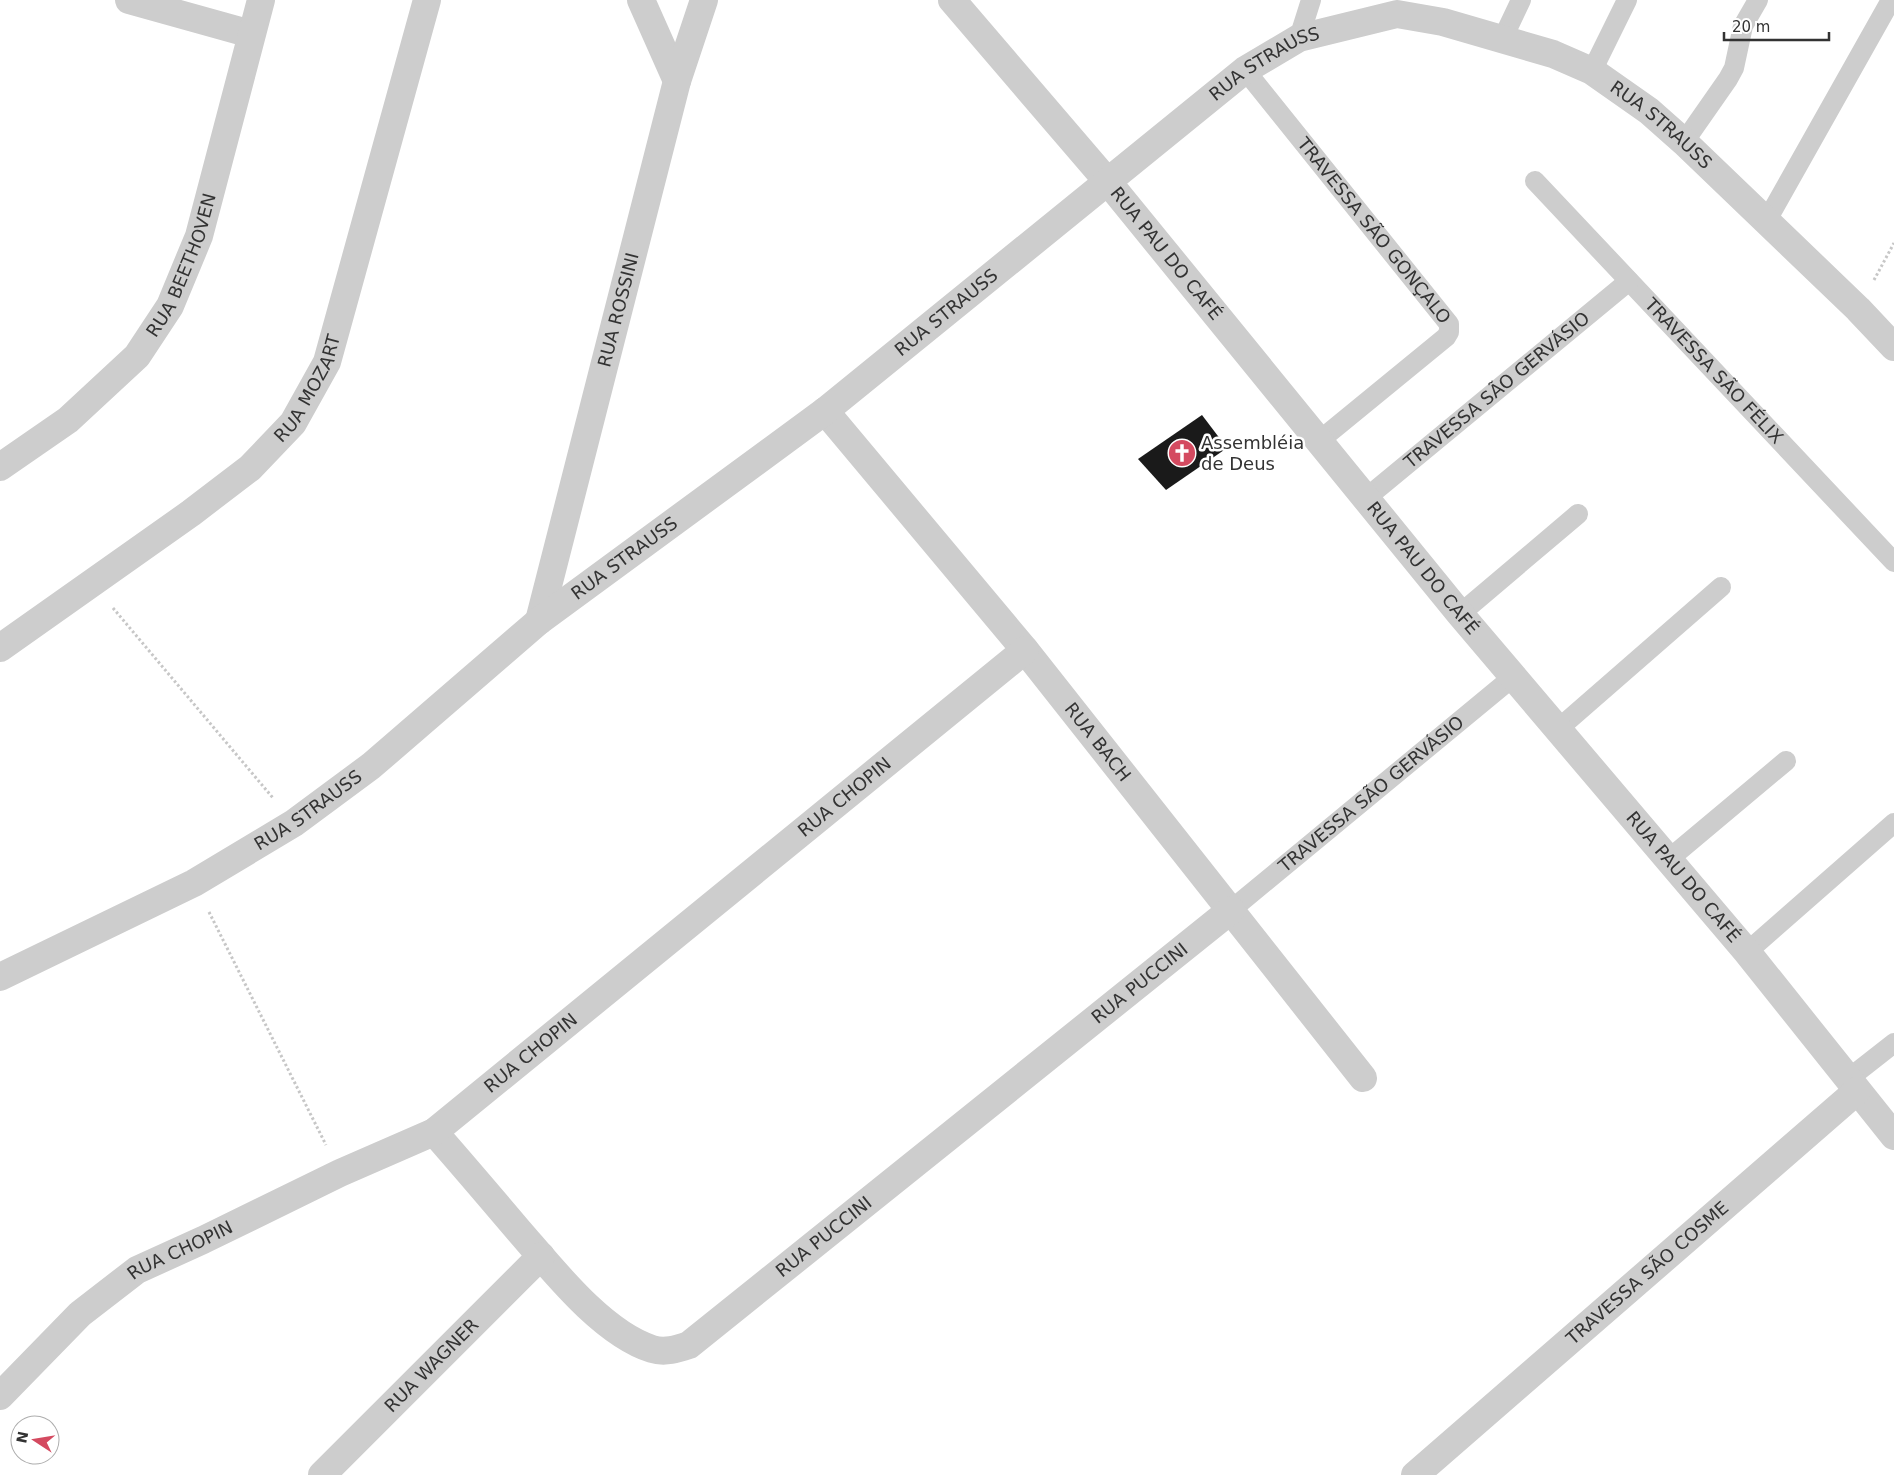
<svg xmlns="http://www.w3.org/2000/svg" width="1894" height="1475" viewBox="0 0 1894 1475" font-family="'DejaVu Sans',sans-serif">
<rect width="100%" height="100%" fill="#fff"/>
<polygon fill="#1a1a1a" points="1202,415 1227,448 1166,490 1138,459"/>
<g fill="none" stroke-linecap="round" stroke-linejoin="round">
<g stroke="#c7c7c7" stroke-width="3" stroke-dasharray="2.5 2.5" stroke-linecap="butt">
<polyline points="1874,280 1894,243"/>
<polyline points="113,608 273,798"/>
<polyline points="209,912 326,1145"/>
</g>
<g stroke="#cdcdcd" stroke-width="20">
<polyline points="1299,38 1311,0"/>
<polyline points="1503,38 1521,0"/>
<path id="s1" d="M1245 70 1449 324V332L1446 337 1319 441"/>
<polyline points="1592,71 1627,0"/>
<polyline points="1684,142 1728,79 1734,68 1743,26 1758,0"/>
<path id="s2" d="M1535 181 1894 562"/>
<polyline points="1766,222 1891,0"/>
<path id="s3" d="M1365 499 1629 281"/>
<polyline points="1460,614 1578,514"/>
<polyline points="1557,730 1721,587"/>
<polyline points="1669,859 1786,761"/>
<path id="s4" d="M1231 910 1513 677"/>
<polyline points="1747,952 1894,823"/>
<polyline points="1848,1079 1894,1043"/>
</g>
<g stroke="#cdcdcd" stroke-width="28">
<polyline points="129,0 251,34"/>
<polyline points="641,0 677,81"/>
<path id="s5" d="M952 0 1108 182 1460 614 1747 952 1894 1136"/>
<path id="s6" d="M825 411 1025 650 1363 1078"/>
<path id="s7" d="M0 467 68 420 137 356 170 306 199 236 261 0"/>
<path id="s8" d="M539 621 677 81 704 0"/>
<path id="s9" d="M0 648 191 513 250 468 293 423 327 362 427 0"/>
<path id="s10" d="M0 977 194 883 294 823 371 766 539 621 825 411 1245 70 1299 38 1397 14 1443 22 1553 54 1592 71 1649 111 1684 142 1858 309 1894 347"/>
<path id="s11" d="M434 1132C463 1165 491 1198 519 1231 553 1270 602 1333 652 1349 665 1353 677 1349 689 1345L1231 910"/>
<path id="s12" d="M0 1396 80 1314 137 1270 203 1240 340 1173 434 1132 1025 650"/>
<path id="s13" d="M322 1475 541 1256"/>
<path id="s14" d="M1415 1475 1857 1091"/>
</g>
</g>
<defs>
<symbol id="church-disc" viewBox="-11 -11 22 22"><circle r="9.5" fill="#d44a60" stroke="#fff"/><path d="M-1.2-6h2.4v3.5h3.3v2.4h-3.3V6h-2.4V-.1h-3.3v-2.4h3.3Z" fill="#fff"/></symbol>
</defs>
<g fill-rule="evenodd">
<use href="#church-disc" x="1166" y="437" width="32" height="32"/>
</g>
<g text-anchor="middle" stroke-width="5" stroke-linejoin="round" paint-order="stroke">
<g font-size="18" fill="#333" stroke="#fff">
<text dy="6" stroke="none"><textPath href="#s10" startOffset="1566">RUA STRAUSS</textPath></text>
<text dy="6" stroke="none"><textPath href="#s10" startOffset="2001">RUA STRAUSS</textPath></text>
<text dy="6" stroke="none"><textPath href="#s1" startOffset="206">TRAVESSA SÃO GONÇALO</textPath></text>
<text dy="6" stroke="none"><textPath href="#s5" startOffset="332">RUA PAU DO CAFÉ</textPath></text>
<text dy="6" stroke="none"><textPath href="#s7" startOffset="279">RUA BEETHOVEN</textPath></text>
<text dy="6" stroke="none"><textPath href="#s8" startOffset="321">RUA ROSSINI</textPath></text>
<text dy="6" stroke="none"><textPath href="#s10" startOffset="1161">RUA STRAUSS</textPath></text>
<text dy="6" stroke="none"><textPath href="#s2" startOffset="261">TRAVESSA SÃO FÉLIX</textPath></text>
<text dy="6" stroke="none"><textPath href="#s9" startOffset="408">RUA MOZART</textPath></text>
<text dy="6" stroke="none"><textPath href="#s3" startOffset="171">TRAVESSA SÃO GERVÁSIO</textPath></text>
<text dy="6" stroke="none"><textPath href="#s10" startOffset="756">RUA STRAUSS</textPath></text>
<text dy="6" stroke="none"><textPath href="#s5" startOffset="738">RUA PAU DO CAFÉ</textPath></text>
<text dy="6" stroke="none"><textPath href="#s6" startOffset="429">RUA BACH</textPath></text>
<text dy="6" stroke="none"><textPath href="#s4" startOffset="182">TRAVESSA SÃO GERVÁSIO</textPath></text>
<text dy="6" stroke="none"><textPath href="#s12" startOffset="1044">RUA CHOPIN</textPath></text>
<text dy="6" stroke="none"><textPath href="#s10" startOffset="351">RUA STRAUSS</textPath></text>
<text dy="6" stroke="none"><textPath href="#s5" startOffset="1142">RUA PAU DO CAFÉ</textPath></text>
<text dy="6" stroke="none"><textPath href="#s11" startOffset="926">RUA PUCCINI</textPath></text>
<text dy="6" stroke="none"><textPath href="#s12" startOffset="639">RUA CHOPIN</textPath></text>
<text dy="6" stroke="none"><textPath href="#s11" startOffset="521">RUA PUCCINI</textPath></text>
<text dy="6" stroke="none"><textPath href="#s12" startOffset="234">RUA CHOPIN</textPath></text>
<text dy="6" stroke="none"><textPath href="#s14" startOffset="308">TRAVESSA SÃO COSME</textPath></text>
<text dy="6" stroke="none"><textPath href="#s13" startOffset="155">RUA WAGNER</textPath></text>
</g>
<g font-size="18" fill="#333" stroke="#fff" text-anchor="start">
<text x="1201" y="449">Assembléia<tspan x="1201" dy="21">de Deus</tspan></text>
</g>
</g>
<g transform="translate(35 1440) rotate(282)"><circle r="24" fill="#ffffff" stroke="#adadad"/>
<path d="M0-4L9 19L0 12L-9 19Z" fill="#d44a60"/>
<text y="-8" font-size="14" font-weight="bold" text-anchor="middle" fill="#333333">N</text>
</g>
<path d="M1724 32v8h105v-8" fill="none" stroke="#333333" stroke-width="2.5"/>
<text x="1732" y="32" font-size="15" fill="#333333" stroke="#ffffff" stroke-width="4" paint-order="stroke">20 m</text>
</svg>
